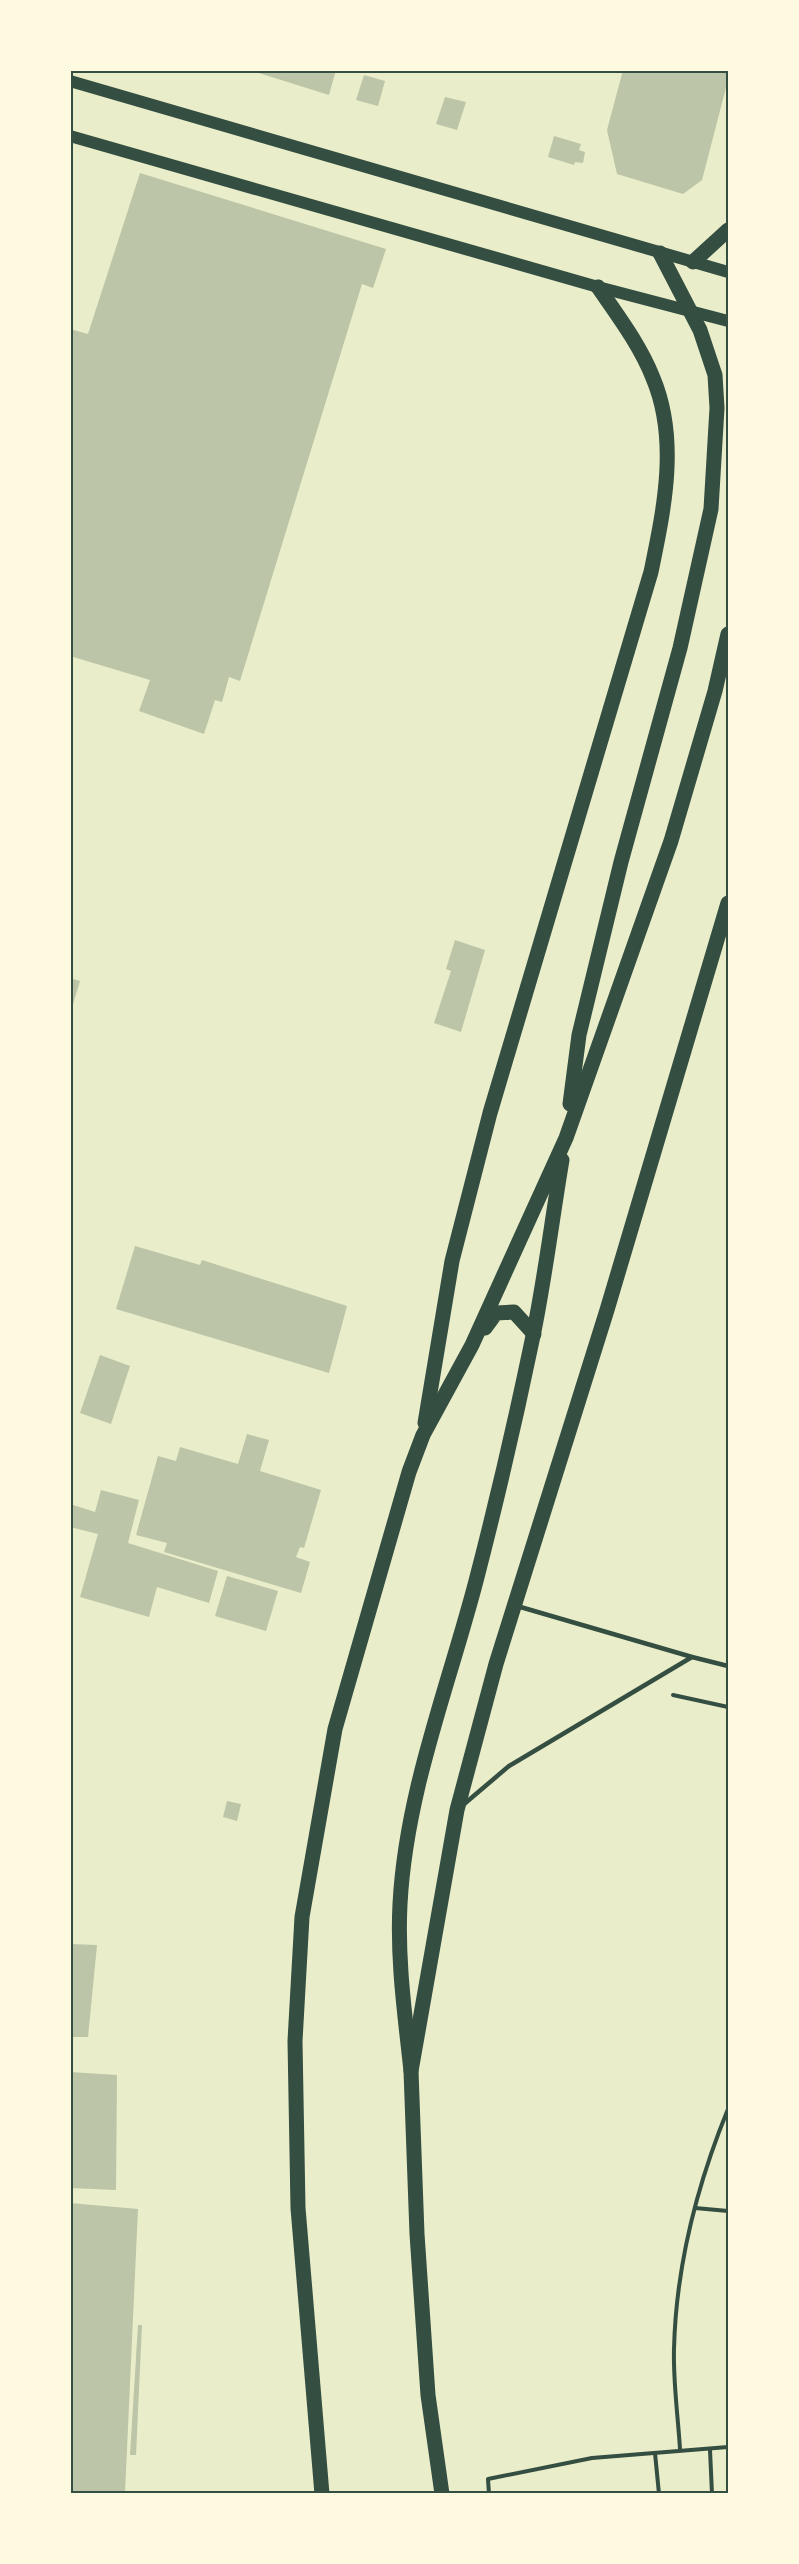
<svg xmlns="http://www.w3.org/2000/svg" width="799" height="2564" viewBox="0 0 799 2564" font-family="Overpass,sans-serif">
<rect width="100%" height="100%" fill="#e9edc9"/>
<g fill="#bcc5a7">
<polygon points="249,70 336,70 329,95"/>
<polygon points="623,70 728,70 728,80 702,180 683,194 617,174 607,130"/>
<polygon points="364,75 385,81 378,106 356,100"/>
<polygon points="445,97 466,102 457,130 436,124"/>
<polygon points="554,136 581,144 579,150 585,152 583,163 575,162 574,165 548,157"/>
<polygon points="140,173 386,249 373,288 362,284 240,681 229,677 222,702 215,700 204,734 139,711 150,680 70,656 70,329 88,334"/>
<polygon points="455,940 485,950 461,1032 434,1023 451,971 446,969"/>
<polygon points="70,978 80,981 71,1011 70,1011"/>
<polygon points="135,1246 200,1265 202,1260 347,1306 329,1373 116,1309"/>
<polygon points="100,1355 130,1366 111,1424 80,1413"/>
<polygon points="247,1434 269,1440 260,1471 321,1490 304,1548 300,1547 296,1557 310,1562 301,1593 164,1552 167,1543 136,1535 158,1456 176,1461 180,1447 238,1464"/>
<polygon points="101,1490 139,1500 128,1543 218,1571 209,1603 157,1587 149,1617 80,1597 98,1534 70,1527 70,1504 95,1512"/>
<polygon points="227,1576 278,1591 266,1631 215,1616"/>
<polygon points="227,1801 241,1804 237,1821 223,1817"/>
<polygon points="70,1944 97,1945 88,2037 70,2037"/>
<polygon points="70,2072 117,2075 116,2190 70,2188"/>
<polygon points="70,2203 138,2209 125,2493 70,2493"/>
<polygon points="138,2325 142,2325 136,2455 130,2455"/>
</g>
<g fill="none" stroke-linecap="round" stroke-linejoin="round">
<g stroke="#344e41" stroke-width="4">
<polyline points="673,1695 728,1707"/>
<polyline points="695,2208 728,2211"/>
<path d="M680 2449C678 2416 673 2382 674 2349 676 2266 697 2185 728 2109"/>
<polyline points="710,2450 712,2494"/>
<polyline points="655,2453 659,2494"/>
<polyline points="489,2494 488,2479 592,2458 728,2447"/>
</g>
<g stroke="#344e41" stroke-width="4.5">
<polyline points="517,1606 692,1657 728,1666"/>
<polyline points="463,1805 509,1766 692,1657"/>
</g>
<g stroke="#344e41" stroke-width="12">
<polyline points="70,81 728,272"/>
<polyline points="70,136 598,287 728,321"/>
</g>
<g stroke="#344e41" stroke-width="15">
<polyline points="693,262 728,230"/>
<polyline points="570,1104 579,1035 621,862 680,648 711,509 717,408 715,375 700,330 660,253"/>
<polyline points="485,1328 496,1313 514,1312 534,1334"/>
<path d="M425 1423 452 1261 490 1113 651 572C664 509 679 440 653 378 640 345 618 316 598 287"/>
<path d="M411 2071C405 2015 397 1960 400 1904 406 1792 448 1688 476 1581 497 1500 516 1418 533 1336 545 1278 552 1219 562 1160"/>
<polyline points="322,2494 298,2208 295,2041 302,1917 335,1729 409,1472 423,1435 472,1345 566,1138 671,841 715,691 728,634"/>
<polyline points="442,2494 428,2395 417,2234 411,2071 457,1810 496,1664 607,1310 728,903"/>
</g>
</g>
<rect width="799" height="2564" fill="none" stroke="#fefae0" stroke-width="144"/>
<rect x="72" y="72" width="655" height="2420" fill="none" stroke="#344e41" stroke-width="2"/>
</svg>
